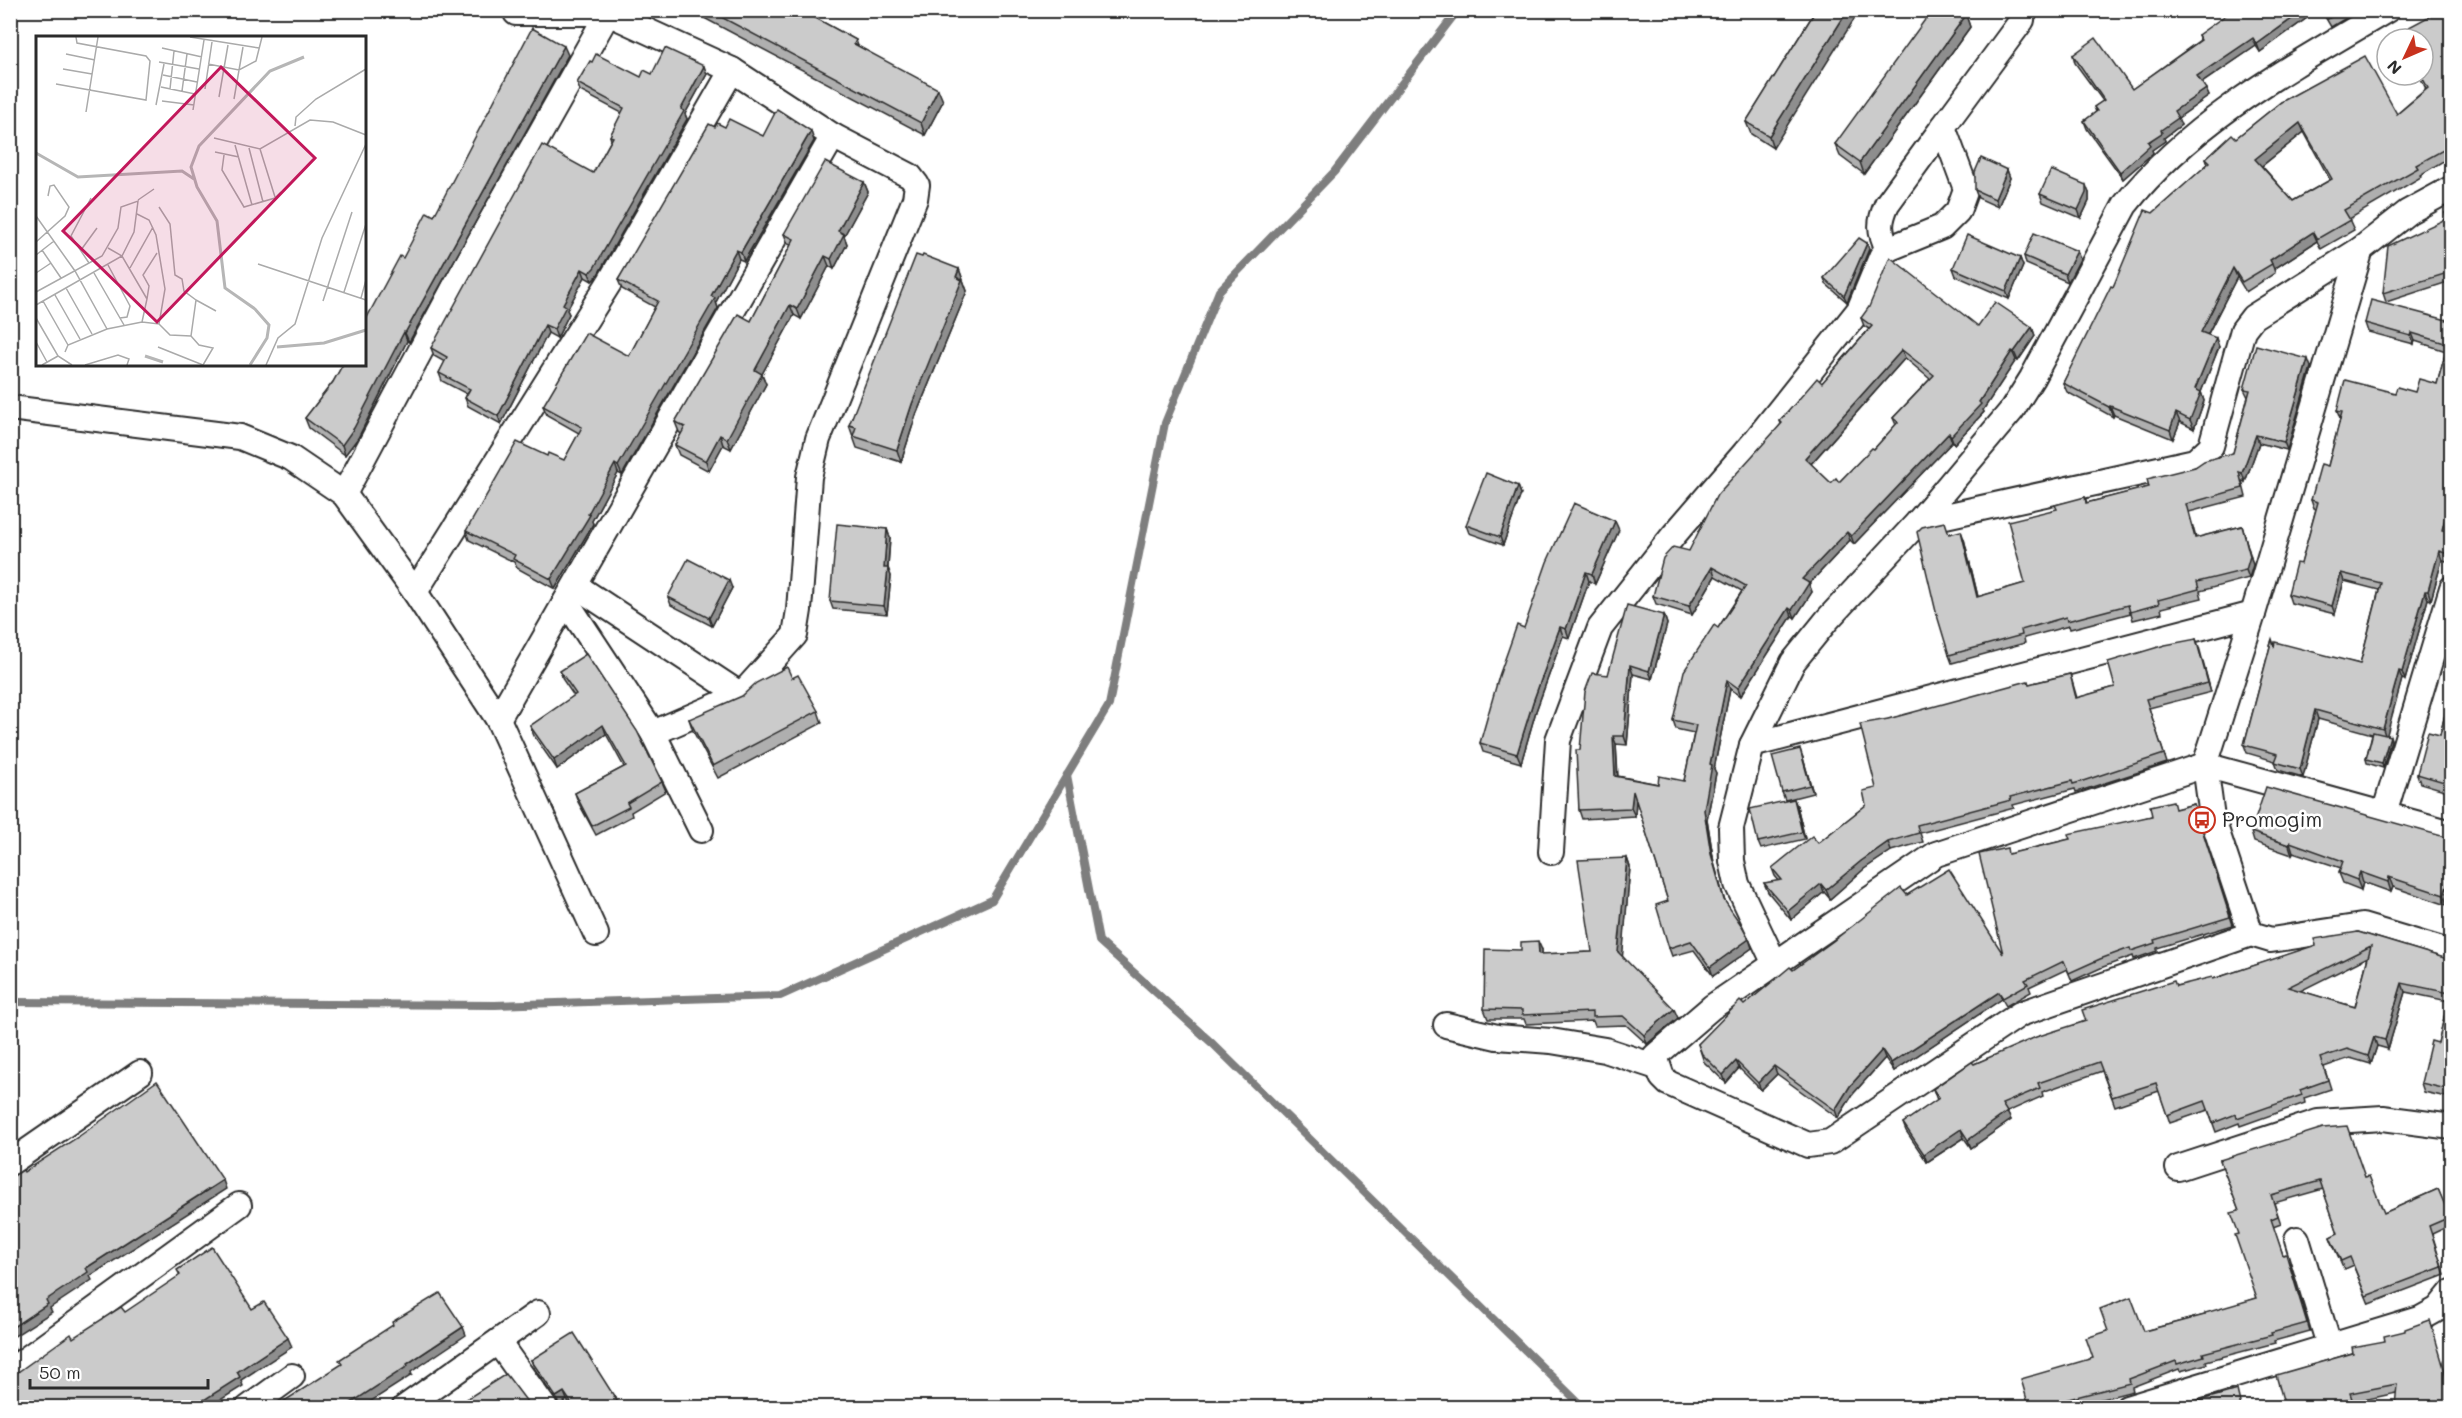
<svg xmlns="http://www.w3.org/2000/svg" width="2462" height="1418" viewBox="0 0 2462 1418" font-family="Mali,sans-serif">
<rect width="100%" height="100%" fill="#fff"/>
<filter id="ink" filterUnits="userSpaceOnUse"><feTurbulence type="fractalNoise" baseFrequency=".0167" numOctaves="2"/><feDisplacementMap in="SourceGraphic" scale="12" xChannelSelector="R" yChannelSelector="G"/><feConvolveMatrix kernelMatrix="1 2 1 2 8 2 1 2 1" color-interpolation-filters="sRGB"/></filter>
<g filter="url(#ink)">
<g fill="none" stroke-linecap="round" stroke-linejoin="round">
<g stroke="#7e7e7e" stroke-width="8">
<polyline points="1067,775 1099,941 1213,1044 1584,1408"/>
<polyline points="10,1002 495,1005 780,996 992,900 1109,705 1165,423 1219,291 1334,172 1458,10"/>
</g>
<defs>
<g id="street">
<polyline points="516,13 608,13 732,70 833,136 910,176 917,185 915,199 818,439 809,477 799,610 795,635 741,695 653,733"/>
<path d="M1888 249C1879 231 1879 222 1887 204L1943 127"/>
<polyline points="10,408 240,437 291,458 344,494 415,592 498,719 596,934"/>
<polyline points="344,494 470,258 608,13"/>
<polyline points="1918,522 2195,461 2211,446 2243,330 2253,317 2361,249"/>
<polyline points="576,586 741,695"/>
<polyline points="415,592 609,283 732,70"/>
<polyline points="566,601 653,733 701,830"/>
<polyline points="498,719 833,136"/>
<polyline points="1752,745 2253,614"/>
<polyline points="2384,814 2452,588"/>
<polyline points="2452,833 2205,765 1936,854 1712,1007 1655,1056 1662,1077 1668,1083 1808,1145 1830,1142 2020,1014 2251,934 2271,940 2362,926 2452,953"/>
<polyline points="1551,852 1558,740 1600,628 1673,536 1755,441 1859,310 1881,257 1888,249 1942,227 1958,211 1966,189 1943,127 2022,20 2023,10"/>
<polyline points="2251,934 2212,817 2205,765 2253,614 2361,249 2408,212 2452,188"/>
<path d="M1775 964 1737 884 1732 861 1731 828 1752 745 1793 662 1827 620 1918 522 2012 410 2032 378 2125 205C2193 119 2293 66 2387 10"/>
<polyline points="1446,1025 1497,1037 1551,1041 1605,1050 1657,1067"/>
<polyline points="10,1163 140,1073"/>
<polyline points="2178,1168 2318,1122 2383,1118 2452,1127"/>
<polyline points="2297,1239 2329,1345"/>
<polyline points="498,1342 545,1408"/>
<polyline points="10,1371 239,1205"/>
<polyline points="248,1408 292,1376"/>
<polyline points="404,1408 538,1313"/>
<polyline points="2127,1408 2420,1319 2438,1309 2452,1292"/>
</g>
</defs>
<use href="#street" stroke="#2b2b2b" stroke-width="28"/>
<use href="#street" stroke="#fff" stroke-width="24"/>
</g>
<g fill="#afafaf" stroke="#2b2b2b" stroke-width="1.5" fill-rule="evenodd">
<polygon points="689,10 801,10 856,40 858,46 943,101 925,135"/>
<polygon points="1816,10 1773,148 1751,134 1746,122"/>
<polygon points="2318,10 2260,52 2256,46 2202,83 2209,96 2178,118 2181,125 2164,138 2165,141 2152,150 2153,153 2123,179 2087,129 2084,121 2096,112 2094,107 2103,101 2075,63 2073,55 2132,89 2200,40 2198,35"/>
<polygon points="2321,10 2356,10 2356,12 2331,27"/>
<path d="M2451 10V154L2449 155 2450 157 2420 175 2421 177 2349 219 2354 230 2321 249 2317 241 2274 269 2275 273 2246 292 2237 277 2208 334 2219 347 2201 392 2204 401 2194 429 2180 422 2173 439 2114 415 2113 417 2067 392 2063 383 2113 287 2153 213 2208 164 2206 158 2236 138 2281 102 2397 114 2426 89 2419 75H2423V39H2400L2398 33ZM2304 132 2330 180 2293 201 2262 166Z"/>
<polygon points="1966,15 1970,27 1864,174 1840,156 1835,144"/>
<polygon points="568,55 409,342 407,341 358,438 345,455 309,428 305,418 333,382 403,258 434,216"/>
<polygon points="652,74 707,74 685,114 687,119 597,276 592,281 585,277 567,310 569,314 557,338 548,333 501,424 468,406 465,398 467,394 442,381 439,373 445,362 434,356 431,348 593,173 611,140 610,136 622,113 580,91 577,83 641,77"/>
<polygon points="715,127 725,127 763,136 814,141 744,261 739,259 716,302 718,308 622,475 618,473 592,521 593,524 555,589 517,568 514,562 469,540 466,531 547,456 564,460 579,433 547,415 543,406 629,356 655,307 622,289 618,280"/>
<polygon points="2007,170 2010,178 1998,207 1978,198 1975,190"/>
<polygon points="864,182 868,192 844,236 847,244 834,269 829,266 801,319 794,315 762,374 766,384 731,449 723,445 709,471 679,455 675,445 681,434 679,432 675,422 751,321 791,245 788,244 784,234"/>
<polygon points="2089,193 2089,201 2081,218 2043,202 2040,194"/>
<polygon points="2451,209 2451,281 2386,302 2383,293 2447,218 2445,213"/>
<polygon points="1867,243 1869,249 1847,302 1826,284 1824,278"/>
<polygon points="2024,256 2080,259 2068,282 2026,264"/>
<polygon points="2020,258 2023,266 2009,299 1956,276 1953,268"/>
<polygon points="959,269 967,291 916,415 901,462 857,448 849,425"/>
<path d="M1861 318 1978 326 2032 327 2035 336 2018 361 2016 360 1983 410 1984 412 1954 444 1952 442 1854 544 1850 540 1809 584 1812 592 1795 618 1792 616 1741 696 1730 689 1714 769 1716 773 1707 819 1714 863 1725 902 1749 939 1752 948 1713 976 1694 950 1672 956 1669 948 1668 901 1636 800 1635 816 1582 819 1579 810 1580 750 1608 675 1664 615 1667 624 1652 679 1633 674 1627 745 1616 744 1618 776 1658 784 1684 781 1694 733 1676 729 1673 720 1718 628 1742 591 1715 576 1692 615 1656 604 1653 596 1689 551 1781 424 1780 421 1822 383 1869 329 1864 326ZM1905 358 1930 379 1893 418 1896 425 1874 449 1839 482 1831 483 1811 464Z"/>
<polygon points="2447,320 2451,514 2447,531 2451,532 2451,562 2442,560 2431,600 2428,599 2405,680 2402,679 2386,735 2390,736 2391,740 2383,768 2367,763 2366,759 2372,734 2318,719 2303,777 2278,770 2275,761 2247,753 2244,745 2272,639 2274,646 2360,664 2379,590 2344,581 2335,614 2291,603 2288,594 2301,564 2316,509 2314,509 2311,500 2328,466 2340,419 2337,411 2395,393 2415,392 2437,384 2446,351 2415,341 2414,344 2368,332 2365,323"/>
<polygon points="2311,367 2287,450 2259,443 2245,482 2242,481 2246,497 2189,512 2196,538 2242,526 2253,565 2249,578 2200,591 2202,598 2161,608 2162,613 2133,620 2131,613 2070,629 2069,626 2024,638 2025,643 1952,663 1949,655 1950,533 1964,539 1978,597 2025,583 2057,509 2085,497 2087,503 2149,487 2195,467 2233,453 2248,397 2244,389"/>
<polygon points="1518,486 1521,494 1503,545 1469,533 1466,525"/>
<polygon points="887,529 890,538 888,568 891,576 887,614 833,609 830,601"/>
<polygon points="1619,530 1595,584 1589,581 1569,638 1563,636 1536,711 1521,763 1483,752 1480,743 1524,628"/>
<polygon points="732,588 712,626 671,605 668,597"/>
<polygon points="2196,639 2211,692 2149,708 2167,763 2083,790 2076,792 2075,789 2013,805 2014,808 1920,833 1923,842 1891,851 1864,869 1830,899 1824,892 1791,920 1768,892 1764,883 1779,881 1775,876 1772,868 1818,843 1866,805 1876,788 1888,719 2070,674 2077,698 2115,687"/>
<polygon points="560,671 662,782 666,791 631,812 632,816 596,835 578,802 575,793 624,767 606,734 557,769 534,736 530,726 574,696 563,680"/>
<polygon points="2451,690 2451,792 2420,783 2417,774 2440,735"/>
<polygon points="818,711 822,723 718,778 693,731 689,719"/>
<polygon points="1803,758 1813,793 1785,800 1782,792"/>
<polygon points="2194,804 2233,925 2157,948 2157,951 2134,959 2133,956 2103,967 2072,981 2067,969 2029,987 2031,992 2006,1006 2002,999 1894,1071 1885,1058 1853,1094 1838,1118 1777,1074 1761,1090 1739,1068 1726,1083 1704,1062 1698,1044 1744,1005 1793,970 1907,895 2003,954 2009,854 2070,839"/>
<polygon points="1797,806 1805,839 1761,849 1758,842"/>
<polygon points="2251,832 2445,837 2451,835 2451,893 2447,905 2393,887 2391,892 2363,882 2361,890 2343,883 2339,873 2341,868 2293,852 2292,855 2254,842"/>
<polygon points="1627,858 1630,867 1622,956 1678,1018 1647,1044 1626,1025 1595,1026 1593,1021 1526,1024 1524,1019 1488,1019 1484,1009 1542,950 1542,954 1592,952"/>
<path d="M2358 932 2451 960V1098L2424 1092 2421 1083 2438 1043 2448 1001 2405 992 2388 1049 2377 1046 2371 1064 2350 1058 2324 1067 2331 1089 2304 1098 2305 1103 2240 1126 2239 1123 2216 1132 2208 1110 2170 1123 2159 1091 2115 1106 2102 1071 2042 1092 2043 1096 2007 1112 2011 1120 1971 1148 1964 1138 1927 1162 1906 1131 1903 1123 1937 1100 1933 1089 1974 1064 2176 986 2213 979ZM2368 957 2355 1007 2300 991Z"/>
<polygon points="2220,1160 2365,1177 2384,1213 2438,1189 2451,1221 2451,1225 2432,1234 2445,1275 2369,1304 2353,1265 2344,1269 2333,1245 2330,1237 2338,1233 2323,1189 2274,1203 2281,1224 2273,1227 2283,1255 2289,1262 2310,1331 2274,1341 2275,1343 2206,1361 2207,1364 2180,1371 2179,1369 2132,1387 2133,1391 2071,1407 2029,1407 2093,1358 2144,1331 2205,1315 2257,1298 2239,1234 2239,1211"/>
<polygon points="2433,1328 2396,1393 2354,1402 2355,1407 2285,1407 2353,1353 2385,1341 2405,1331"/>
<polygon points="531,1360 621,1407 572,1407 567,1400 559,1405 534,1368"/>
</g>
<g fill="#8e8e8e" stroke="#2b2b2b" stroke-width="1.5">
<polygon points="1848,10 1860,10 1773,148 1769,136"/>
<polygon points="2304,10 2318,10 2260,52 2257,44"/>
<polygon points="1966,15 1970,27 1864,174 1860,162"/>
<polygon points="2253,38 2256,46 2200,84 2197,76"/>
<polygon points="564,46 568,55 409,342 405,333"/>
<polygon points="704,66 707,74 685,114 687,119 597,276 592,281 589,273 681,109"/>
<polygon points="938,89 943,101 925,135 921,123"/>
<polygon points="2206,89 2209,96 2178,118 2181,125 2164,138 2165,141 2152,150 2153,153 2123,179 2120,172 2161,130 2174,111"/>
<polygon points="2300,123 2304,132 2258,169 2255,159"/>
<polygon points="811,131 814,141 744,261 741,252"/>
<polygon points="2007,170 2010,178 1998,207 1995,199"/>
<polygon points="864,182 868,192 844,236 847,244 834,269 831,259 838,231"/>
<polygon points="2086,185 2089,193 2089,201 2081,218 2078,210"/>
<polygon points="2313,232 2317,241 2274,269 2270,260"/>
<polygon points="1867,243 1869,249 1847,302 1844,296"/>
<polygon points="736,250 739,259 716,302 718,308 622,475 618,466"/>
<polygon points="2077,251 2080,259 2068,282 2065,274"/>
<polygon points="825,256 829,266 801,319 797,309"/>
<polygon points="2020,258 2023,266 2009,299 2006,291"/>
<polygon points="2233,268 2237,277 2204,341 2201,332"/>
<polygon points="582,269 585,277 567,310 569,314 557,338 554,329 563,304"/>
<polygon points="959,269 967,291 916,415 901,462 897,450 912,404"/>
<polygon points="790,305 794,315 762,374 766,384 731,449 727,439 755,370"/>
<polygon points="545,325 548,333 501,424 498,416"/>
<polygon points="2032,327 2035,336 2018,361 2014,352"/>
<polygon points="404,332 407,341 358,438 345,455 342,445"/>
<polygon points="2412,333 2415,341 2414,344 2411,336"/>
<polygon points="2216,338 2219,347 2201,392 2204,401 2194,429 2190,420 2195,389"/>
<polygon points="1902,350 1905,358 1808,467 1805,458"/>
<polygon points="2012,351 2016,360 1983,410 1984,412 1954,444 1951,436 1979,402"/>
<polygon points="2308,359 2311,367 2287,450 2284,442"/>
<polygon points="2110,406 2114,415 2113,417 2109,407"/>
<polygon points="2176,413 2180,422 2173,439 2170,430"/>
<polygon points="1949,433 1952,442 1854,544 1851,536"/>
<polygon points="720,435 723,445 709,471 706,461"/>
<polygon points="2256,435 2259,443 2245,482 2242,473"/>
<polygon points="615,464 618,473 592,521 593,524 555,589 551,579"/>
<polygon points="1518,486 1521,494 1503,545 1500,537"/>
<polygon points="2451,494 2451,514 2445,538 2442,530"/>
<polygon points="1615,521 1619,530 1595,584 1592,574"/>
<polygon points="2242,526 2253,565 2249,578 2246,570"/>
<polygon points="887,529 890,538 887,576 884,568"/>
<polygon points="1961,531 1964,539 1980,605 1977,597"/>
<polygon points="1847,532 1850,540 1809,584 1812,592 1795,618 1792,610 1802,579"/>
<polygon points="2439,551 2442,560 2431,600 2428,591"/>
<polygon points="1712,567 1715,576 1692,615 1689,606"/>
<polygon points="888,568 891,576 887,614 884,606"/>
<polygon points="1586,572 1589,581 1569,638 1566,629"/>
<polygon points="2341,573 2344,581 2335,614 2332,606"/>
<polygon points="729,580 732,588 712,626 709,618"/>
<polygon points="2425,591 2428,599 2405,680 2402,672"/>
<polygon points="1789,608 1792,616 1741,696 1738,688"/>
<polygon points="1664,615 1667,624 1652,679 1649,671"/>
<polygon points="1560,627 1563,636 1536,711 1521,763 1517,754 1533,702"/>
<polygon points="2196,639 2199,647 2211,692 2208,683"/>
<polygon points="1630,665 1633,674 1627,745 1624,736"/>
<polygon points="2399,671 2402,679 2386,738 2383,729"/>
<polygon points="1727,680 1730,689 1714,769 1716,773 1707,819 1714,863 1727,909 1711,854 1704,810 1710,764"/>
<polygon points="2315,710 2318,719 2303,777 2300,769"/>
<polygon points="603,725 606,734 557,769 554,760"/>
<polygon points="1613,736 1616,744 1618,785 1615,776"/>
<polygon points="2390,736 2391,740 2383,768 2382,763"/>
<polygon points="1800,749 1803,758 1813,793 1810,785"/>
<polygon points="1633,791 1636,799 1635,816 1631,808"/>
<polygon points="1794,799 1797,806 1805,839 1802,832"/>
<polygon points="1888,842 1891,851 1864,869 1830,899 1826,890 1861,861"/>
<polygon points="2290,842 2293,852 2292,855 2289,845"/>
<polygon points="1627,858 1630,867 1622,962 1618,952"/>
<polygon points="2360,872 2363,882 2361,890 2357,880"/>
<polygon points="2450,876 2451,880 2451,893 2447,905 2444,895"/>
<polygon points="2389,877 2393,887 2391,892 2388,882"/>
<polygon points="1821,884 1824,892 1791,920 1788,911"/>
<polygon points="1749,939 1752,948 1713,976 1710,967"/>
<polygon points="1538,941 1542,950 1542,963 1539,954"/>
<polygon points="2402,983 2405,992 2388,1049 2385,1040"/>
<polygon points="1999,992 2002,999 1894,1071 1891,1063"/>
<polygon points="1674,1009 1678,1018 1647,1044 1644,1035"/>
<polygon points="2374,1037 2377,1046 2371,1064 2368,1056"/>
<polygon points="1882,1050 1885,1058 1853,1094 1838,1118 1835,1110 1850,1086"/>
<polygon points="1736,1061 1739,1068 1726,1083 1723,1075"/>
<polygon points="1774,1066 1777,1074 1761,1090 1758,1083"/>
<polygon points="2007,1112 2011,1120 1971,1148 1968,1140"/>
<polygon points="1961,1129 1964,1138 1927,1162 1924,1154"/>
<polygon points="223,1180 226,1189 90,1276 92,1280 50,1308 52,1312 10,1339 10,1329 86,1268"/>
<polygon points="463,1327 466,1335 411,1372 412,1375 362,1407 345,1407 407,1364"/>
<polygon points="288,1338 292,1347 241,1380 243,1386 209,1407 193,1407 237,1372"/>
<polygon points="11,1341 15,1350 10,1354 10,1342"/>
<polygon points="564,1392 567,1400 559,1405 556,1397"/>
</g>
<g fill="#cbcbcb" stroke="#2b2b2b" stroke-width="1.5" fill-rule="evenodd">
<polygon points="708,10 801,10 856,40 854,44 938,89 921,123"/>
<polygon points="1816,10 1848,10 1769,136 1746,122"/>
<polygon points="1932,10 1959,10 1966,15 1860,162 1835,144"/>
<polygon points="2233,10 2304,10 2257,44 2253,38 2197,76 2206,89 2174,111 2178,118 2161,130 2162,133 2148,142 2150,145 2120,172 2084,121 2097,111 2094,107 2104,100 2073,55 2096,38 2132,89 2201,40 2198,35"/>
<polygon points="2323,10 2342,10 2328,19"/>
<path d="M2441 10H2451V142L2446 146 2447 148 2416 165 2418 168 2344 210 2350 220 2317 239 2313 232 2270 260 2272 264 2242 282 2233 268 2201 332 2216 338 2195 389 2201 392 2190 420 2176 413 2170 430 2110 406 2109 407 2063 383 2111 286 2113 287 2145 210 2153 213 2210 162 2206 158 2232 134 2236 138 2281 102 2365 56 2397 114 2428 88 2421 75H2423V39H2401L2398 33ZM2300 123 2332 179 2293 201 2255 159Z"/>
<polygon points="532,28 564,46 405,333 404,332 354,428 342,445 305,418 333,382 343,364 364,364 364,323 400,256 403,258 427,212 434,216"/>
<polygon points="665,48 704,66 681,109 684,111 594,268 589,273 582,269 563,304 566,306 554,329 545,325 498,416 465,398 470,389 439,373 447,357 431,348 542,145 593,173 613,137 610,136 624,108 577,83 590,61 592,62 596,54 641,77 644,70 652,74"/>
<polygon points="777,109 811,131 741,252 736,250 711,296 715,298 618,466 615,464 588,514 590,515 551,579 513,559 515,555 466,531 517,442 547,456 548,453 564,460 582,427 543,406 586,333 629,356 658,301 618,280 709,124 715,127 717,123 725,127 729,119 763,136"/>
<polygon points="1981,158 2007,170 1995,199 1975,190 1975,172"/>
<polygon points="825,162 864,182 838,231 844,234 831,259 825,256 797,309 790,305 755,370 762,374 727,439 720,435 706,461 675,445 685,427 675,422 738,314 751,321 794,239 784,234"/>
<polygon points="2051,170 2086,185 2086,193 2078,210 2040,194"/>
<polygon points="2451,209 2451,272 2383,293 2388,246 2448,218 2445,213"/>
<polygon points="2034,233 2077,251 2065,274 2024,256"/>
<polygon points="1967,235 2020,258 2006,291 1953,268"/>
<polygon points="1859,238 1867,243 1844,296 1824,278"/>
<polygon points="916,255 922,257 923,255 959,269 956,277 962,280 912,404 897,450 853,436 856,427 849,425"/>
<path d="M1890 257 1978 326 1995 302 2032 327 2014 352 2012 351 1979 402 1981 404 1951 436 1949 433 1851 536 1847 532 1802 579 1809 583 1792 610 1789 608 1738 688 1727 680 1710 764 1712 765 1704 810 1711 854 1724 900 1742 926 1749 939 1710 967 1691 941 1669 948 1656 905 1668 901 1633 791 1631 808 1579 810 1576 750H1580L1585 692 1592 673 1608 675 1627 605 1664 615 1649 671 1630 665 1624 736H1613L1615 776 1658 784 1659 776 1684 781 1696 725 1673 720 1684 671 1714 625 1718 628 1746 586 1712 567 1689 606 1653 596 1663 558 1673 547 1689 551 1717 495 1782 423 1780 421 1817 378 1822 383 1872 326 1861 318 1869 307ZM1902 350 1934 375 1893 418 1898 422 1874 449 1872 448 1839 482 1836 478 1831 483 1805 458Z"/>
<polygon points="2371,300 2447,320 2451,308 2451,494 2442,530 2451,532 2451,555 2439,551 2428,591 2425,591 2402,672 2399,671 2383,729 2315,710 2300,769 2275,762 2278,754 2244,745 2272,639 2274,647 2275,642 2360,664 2381,583 2341,573 2332,606 2288,594 2296,563 2301,564 2318,502 2311,500 2321,464 2328,466 2342,412 2337,411 2345,380 2395,393 2397,387 2415,392 2419,379 2437,384 2448,344 2412,333 2411,336 2365,323"/>
<polygon points="2256,345 2308,359 2284,442 2256,435 2242,473 2239,472 2243,488 2186,504 2195,538 2242,526 2250,556 2246,570 2197,582 2199,589 2158,600 2159,604 2130,612 2128,605 2067,621 2066,617 2021,630 2022,635 1949,655 1936,612 1917,532 1922,527 1945,522 1949,534 1961,531 1977,597 2025,583 2008,521 2057,509 2055,505 2085,497 2086,503 2149,487 2147,479 2195,467 2204,461 2233,453 2250,390 2244,389"/>
<polygon points="1486,473 1518,486 1500,537 1466,525"/>
<polygon points="1574,503 1615,521 1592,574 1586,572 1566,629 1560,627 1533,702 1517,754 1480,743 1499,676 1517,625 1524,628 1547,562"/>
<polygon points="837,524 887,529 884,568 888,568 884,606 830,601"/>
<polygon points="688,559 729,580 709,618 668,597"/>
<polygon points="2196,639 2208,683 2146,699 2164,754 2080,782 2073,784 2072,781 2010,797 2011,800 1917,825 1919,833 1888,842 1861,861 1826,890 1821,884 1788,911 1764,883 1782,880 1772,868 1812,836 1818,843 1866,805 1863,791 1876,788 1860,724 1888,719 2028,681 2029,684 2070,674 2076,698 2115,687 2108,662 2165,645"/>
<polygon points="586,654 637,731 662,782 627,803 629,807 592,826 575,793 626,766 603,725 554,760 530,726 576,694 560,671"/>
<polygon points="787,667 792,678 798,675 818,711 713,766 689,719 742,696 756,683"/>
<polygon points="2451,690 2451,784 2417,774 2428,732 2440,735"/>
<polygon points="2373,732 2390,736 2382,763 2366,759"/>
<polygon points="1800,749 1810,785 1782,792 1772,756"/>
<polygon points="2266,787 2445,837 2451,835 2451,876 2450,876 2444,895 2389,877 2388,882 2360,872 2357,880 2339,873 2343,861 2290,842 2289,845 2251,832"/>
<polygon points="1794,799 1802,832 1758,842 1750,809"/>
<polygon points="2173,801 2175,809 2194,804 2230,917 2154,940 2155,943 2131,951 2130,948 2100,959 2069,973 2064,961 2025,980 2028,984 2003,998 1999,992 1891,1063 1882,1050 1850,1086 1835,1110 1774,1066 1758,1083 1736,1061 1723,1075 1702,1054 1698,1044 1740,1001 1744,1005 1790,967 1793,970 1833,941 1901,888 1907,895 1949,869 2003,954 1979,854 2007,848 2008,854 2070,839 2068,834 2152,816 2150,806"/>
<polygon points="1627,858 1618,952 1674,1009 1644,1035 1623,1016 1592,1017 1592,1012 1522,1015 1522,1010 1484,1009 1485,949 1521,950 1521,942 1538,941 1539,954 1592,952 1578,860"/>
<path d="M2358 932 2451 960V1090L2421 1083 2431 1041 2438 1043 2450 993 2402 983 2385 1040 2374 1037 2368 1056 2347 1049 2320 1058 2328 1080 2300 1090 2302 1095 2237 1118 2236 1114 2213 1123 2205 1101 2167 1115 2156 1083 2112 1097 2099 1062 2038 1083 2040 1088 2002 1104 2007 1112 1968 1140 1961 1129 1924 1154 1903 1123 1939 1098 1933 1089 1972 1062 1974 1064 2036 1037 2086 1021 2082 1010 2174 981 2176 986 2212 977 2213 979 2316 945 2314 939ZM2371 946 2355 1007 2288 987Z"/>
<polygon points="157,1081 223,1180 86,1268 88,1272 46,1300 48,1304 10,1329 10,1178 23,1170 24,1172 78,1137"/>
<polygon points="2347,1126 2365,1177 2369,1176 2384,1213 2438,1189 2450,1217 2429,1226 2442,1267 2366,1296 2350,1257 2341,1261 2330,1237 2338,1233 2320,1181 2271,1195 2278,1216 2271,1219 2283,1255 2286,1254 2307,1323 2271,1333 2272,1335 2203,1353 2204,1356 2177,1364 2176,1361 2129,1379 2130,1383 2038,1407 2029,1407 2021,1379 2093,1358 2086,1338 2108,1331 2100,1309 2131,1297 2144,1331 2205,1315 2205,1313 2257,1298 2235,1235 2239,1234 2231,1213 2239,1211 2220,1160 2323,1128"/>
<polygon points="212,1247 252,1309 264,1302 288,1338 237,1372 240,1377 193,1407 10,1407 10,1375 15,1374 71,1334 73,1338 121,1307 125,1312 180,1275 177,1270"/>
<polygon points="440,1293 463,1327 407,1364 408,1366 345,1407 275,1407 342,1364 339,1360 393,1325 392,1322"/>
<polygon points="2430,1320 2451,1392 2451,1407 2395,1407 2397,1384 2350,1393 2352,1399 2317,1407 2285,1407 2276,1375 2353,1353 2352,1347 2385,1341 2384,1336 2405,1331 2405,1329"/>
<polygon points="574,1333 621,1407 574,1407 564,1392 556,1397 531,1360"/>
<polygon points="506,1374 531,1407 454,1407"/>
<polygon points="2237,1390 2241,1407 2177,1407"/>
</g>
</g>
<defs>
<symbol id="bus-ring" viewBox="-11 -11 22 22"><circle r="9.5" fill="#fff" stroke="#c8321e" stroke-width="1.5"/><path d="M-5-6H5V4H4V6H2V4H-2V6H-4V4H-5ZM-3.5-4V0h7V-4ZM-3.5 1.2v1.5H-2V1.2ZM2 1.2v1.5H3.5V1.2Z" fill="#c8321e"/></symbol>
</defs>
<g fill-rule="evenodd">
<use href="#bus-ring" x="2187" y="805" width="30" height="30"/>
</g>
<g text-anchor="middle" stroke-width="5" stroke-linejoin="round" paint-order="stroke">
<g font-size="21" fill="#2b2b2b" stroke="#fff" text-anchor="start">
<text x="2222" y="827">Promogim</text>
</g>
</g>
<g transform="translate(36 36)">
<rect width="330" height="330" fill="#fff"/>
<path fill="none" stroke="#b6b6b6" stroke-width="3" d="M0 117 42 141 146 135 158 143M241 311 288 307 330 294M109 320 127 326M214 329 231 302 233 289 219 273 189 252 181 185 161 151 155 131 163 110 234 35 268 21"/>
<path fill="none" stroke="#aaa" stroke-width="1.5" d="M154 1 223 12M126 12 166 21M30 18 59 24M123 26 163 33M172 28 203 34 220 25 226 1M27 33 56 38M127 39 161 46M20 48 110 64 114 25 110 20 41 7 40 1M125 51 159 58M134 53 138 15M169 53 176 6M146 55 151 18M183 61 192 9M198 63 207 11M126 65 158 69M120 69 128 28M157 74 168 4M50 76 62 1M259 90 260 81 280 63 330 33M178 102 224 113 274 84 297 86 330 99M199 109 216 169M213 112 227 166M224 113 239 161M179 116 203 121M188 119 186 134 208 171 239 162 245 156M102 164 118 153M123 171 134 188 139 239 146 243 148 255 160 264 155 300 163 309 177 312 167 329M0 180 39 235 71 293M0 206 29 180 33 171 18 149 14 150 12 160M72 212 86 220 111 263 106 286M6 214 25 242M45 214 61 192M0 219 18 205M53 227 35 200 55 162M222 228 330 264M72 229 94 270 91 281 84 282M94 232 117 191M0 237 15 227M58 237 88 289M30 252 56 298M0 256 66 220 82 192 85 171 102 165 98 196 86 220 0 269M308 256 330 188M19 259 44 303M325 262 330 244M111 263 113 250 107 239 121 217M160 264 180 275M7 265 32 309M287 265 316 176M0 282 22 320 36 329M123 288 134 299 155 300M0 306 11 326M122 311 167 329M29 316 32 309 71 293 106 286 123 288 129 253 120 199 113 184 101 178M6 329 22 320M49 329 82 319 93 323 91 329M230 329 242 302 259 288 286 202 330 108"/>
<path fill="#c2185b" fill-opacity="0.15" stroke="#c2185b" stroke-width="3" d="M185 31 279 122 121 286 27 195Z"/>
<rect width="330" height="330" fill="none" stroke="#2b2b2b" stroke-width="3"/>
</g>
<rect width="2462" height="1418" fill="none" stroke="#fff" stroke-width="36"/>
<rect x="18" y="18" width="2426" height="1382" fill="none" stroke="#2b2b2b" stroke-width="2" filter="url(#ink)"/>
<g transform="translate(2405 57) rotate(226)"><circle r="28" fill="#ffffff" stroke="#aaaaaa" stroke-width="1.5"/>
<path d="M0-4.5L10 22L0 15L-10 22Z" fill="#c8321e"/>
<text y="-9" font-size="16" font-weight="bold" text-anchor="middle" fill="#2b2b2b">N</text>
</g>
<path d="M30 1379v9h178v-9" fill="none" stroke="#2b2b2b" stroke-width="3"/>
<text x="39" y="1379" font-size="18" fill="#2b2b2b" stroke="#ffffff" stroke-width="4.5" paint-order="stroke">50 m</text>
</svg>
